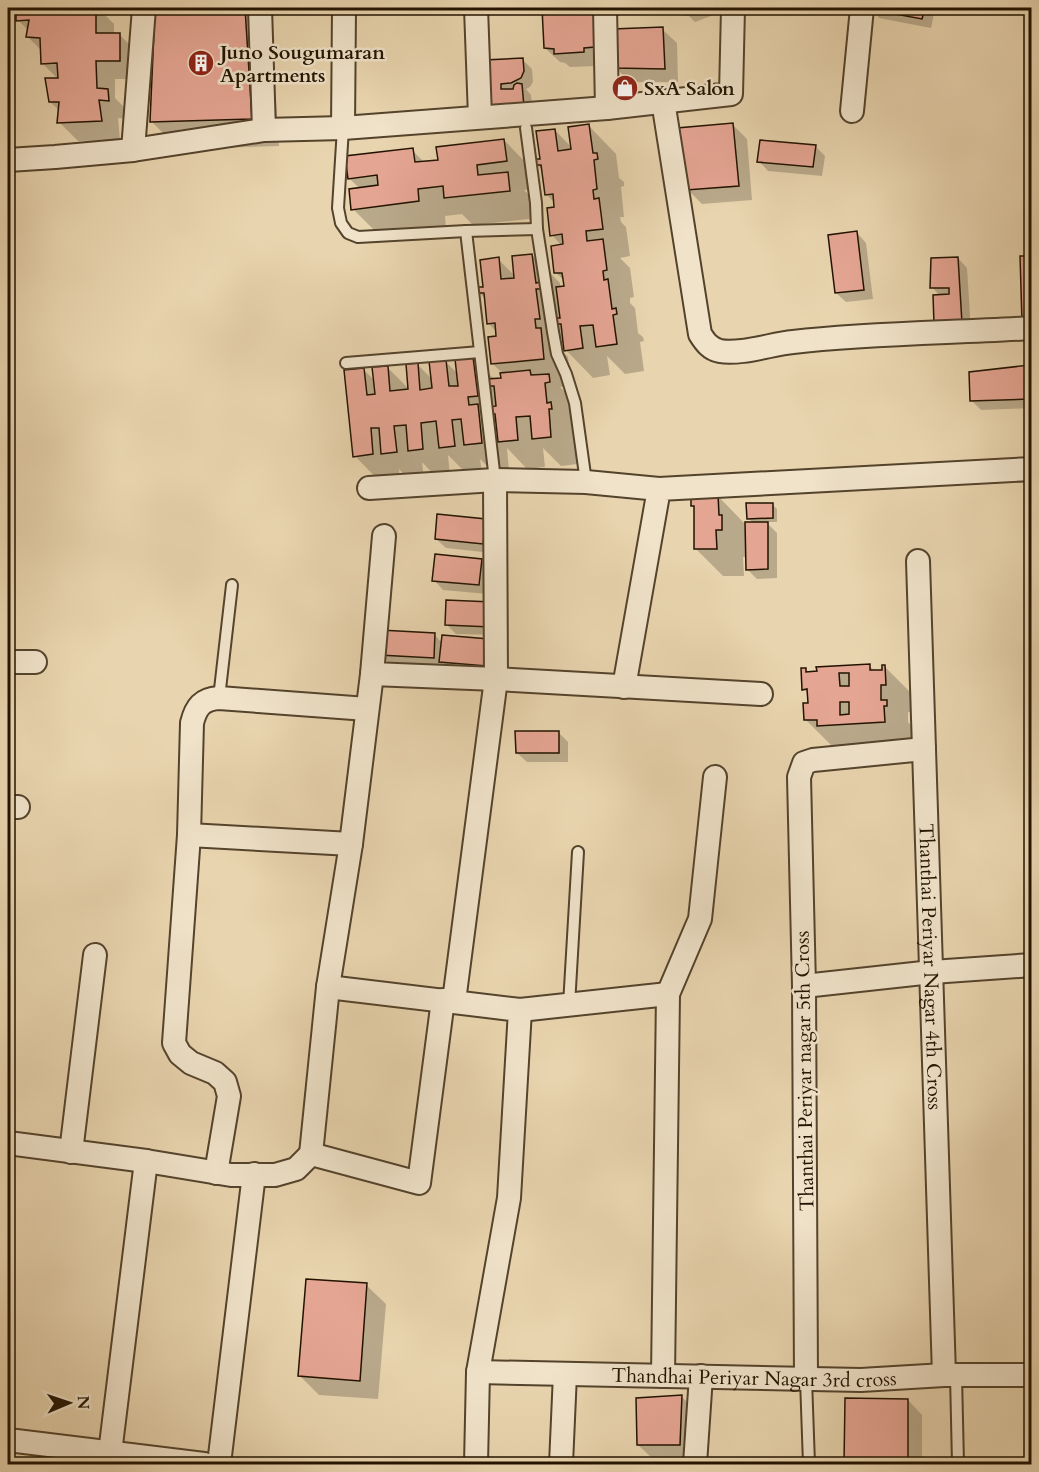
<svg xmlns="http://www.w3.org/2000/svg" width="1039" height="1472" viewBox="0 0 1039 1472" font-family="Cardo,serif">
<rect width="100%" height="100%" fill="#e8d4ae"/>
<filter id="stains"><feTurbulence type="fractalNoise" baseFrequency=".00333" numOctaves="4"/><feColorMatrix values="0 0 0 0 .2 0 0 0 0 .09 0 0 0 0 .02 0 0 0 .5 -.17"/></filter>
<radialGradient id="worn" r=".72"><stop offset=".6" stop-color="#630" stop-opacity="0"/><stop offset="1" stop-color="#630" stop-opacity=".3"/></radialGradient>
<g fill="#0003">
<polygon points="17,8 98,8 114,24 114,34 120,35 139,54 138,79 115,79 115,98 127,110 127,119 118,118 120,140 78,141 59,122 60,111 50,102 58,79 42,63 42,51 28,37 29,31 18,20"/>
<polygon points="156,8 270,8 279,146 179,149 152,122"/>
<polygon points="544,8 608,8 598,66 570,67 565,63 560,62 545,48"/>
<polygon points="671,8 724,8 724,11 695,22 689,16 679,15"/>
<polygon points="870,8 933,8 935,9 931,28 879,18"/>
<polygon points="662,29 677,43 678,82 630,82 616,68"/>
<polygon points="523,60 532,69 533,82 530,87 526,89 531,95 533,116 497,116 486,61"/>
<polygon points="733,125 747,139 752,200 702,204 687,189"/>
<polygon points="589,126 616,154 619,178 624,182 624,186 621,187 624,217 620,217 621,222 626,227 630,256 620,258 630,268 634,297 630,298 630,303 635,308 638,333 643,337 644,341 640,342 644,371 625,374 607,356 610,375 593,378 566,350 565,346 562,346 563,352 568,357 571,386 560,387 576,403 575,437 578,464 561,466 543,448 545,467 527,469 507,448 509,470 493,472 480,459 482,473 468,475 448,455 450,476 437,478 422,462 424,479 410,481 399,469 400,482 382,484 355,456 364,370 375,381 387,367 410,390 417,364 433,380 445,361 458,374 473,358 495,380 502,380 502,373 493,364 497,337 497,332 488,323 486,299 479,293 484,288 498,259 515,276 532,255 560,283 560,288 565,287 565,281 556,273 562,246 552,235 556,209 555,203 546,194 543,171 537,164 542,160 555,130 572,148"/>
<polygon points="504,140 531,168 533,189 524,190 535,201 537,218 473,225 462,214 445,216 446,229 380,236 353,209 360,189 349,178 412,150 425,163 439,161"/>
<polygon points="816,147 825,156 822,176 768,171 759,161"/>
<polygon points="857,233 866,243 873,299 846,302 836,293"/>
<polygon points="958,258 967,268 971,332 932,287"/>
<polygon points="1029,366 1032,369 1032,408 981,410 971,400"/>
<polygon points="718,496 745,524 753,523 748,518 772,504 777,509 777,522 766,522 777,533 777,578 757,579 747,569 747,557 743,557 744,576 723,576 696,549"/>
<polygon points="495,530 492,553 446,548 436,539"/>
<polygon points="481,560 491,570 488,594 443,590 434,580"/>
<polygon points="447,602 500,635 456,634 447,625"/>
<polygon points="434,634 442,643 489,641 496,675 450,671 443,663 442,667 390,664 380,654"/>
<polygon points="869,666 875,671 883,671 885,667 912,694 913,712 908,712 908,722 914,729 914,733 911,733 912,749 833,747 806,720 809,704 809,694 804,689 805,669 809,673"/>
<polygon points="558,732 568,742 568,762 527,762 517,753"/>
<polygon points="366,1285 386,1304 378,1399 319,1395 300,1376"/>
<polygon points="682,1397 696,1411 694,1459 653,1459 638,1445"/>
<polygon points="846,1400 908,1400 922,1415 922,1464 846,1464"/>
</g>
<g fill="#e5a593" stroke="#221300" stroke-width="1.5" fill-rule="evenodd">
<polygon points="16,8 96,8 96,33 120,33 120,61 96,61 97,88 108,89 109,101 99,100 102,121 57,123 59,102 49,102 45,78 58,78 57,63 41,64 40,38 26,37 29,20 16,21"/>
<polygon points="155,8 245,8 252,119 150,122"/>
<polygon points="542,8 595,8 595,47 584,48 584,52 554,54 554,49 544,48"/>
<polygon points="679,8 700,8 685,13"/>
<polygon points="869,8 925,8 922,19 868,9"/>
<polygon points="663,27 665,69 614,68 613,29"/>
<polygon points="523,58 524,71 521,78 511,83 501,84 501,89 513,89 514,85 517,83 522,84 524,107 486,107 485,60"/>
<polygon points="733,123 739,186 686,190 677,128"/>
<polygon points="589,124 593,153 597,153 598,159 594,160 597,189 593,190 594,199 599,198 603,229 586,231 587,241 603,239 607,270 603,271 604,280 608,279 612,309 616,308 617,314 613,315 617,344 596,347 593,325 580,326 583,348 564,351 561,324 555,324 554,318 560,318 556,287 564,286 562,273 554,273 551,246 563,244 562,234 550,236 547,208 554,207 553,194 545,195 541,165 535,165 535,159 540,159 536,131 555,129 558,151 571,149 568,127"/>
<polygon points="504,139 507,161 477,165 478,175 508,172 510,191 444,198 443,186 418,189 419,201 351,210 349,189 378,185 377,175 348,179 345,156 413,148 415,162 438,160 436,147"/>
<polygon points="760,140 816,145 813,167 757,162"/>
<polygon points="857,231 864,290 835,293 828,235"/>
<polygon points="532,254 536,283 540,282 540,289 536,289 540,319 535,319 536,328 541,328 544,359 491,364 488,337 496,336 495,323 487,324 484,293 478,293 477,287 483,287 480,260 499,257 501,279 514,278 512,256"/>
<polygon points="1020,256 1032,256 1032,321 1022,322"/>
<polygon points="958,257 962,323 934,324 933,295 949,294 949,288 930,288 931,258"/>
<polygon points="473,357 478,396 468,397 469,405 478,404 482,443 464,445 461,419 452,420 455,446 439,448 436,421 421,423 423,449 408,451 406,425 394,426 397,452 381,454 379,428 371,428 373,454 353,457 344,370 364,368 367,395 375,394 372,367 388,366 390,391 408,389 406,364 418,363 420,390 432,388 429,361 446,360 449,386 458,386 455,359"/>
<polygon points="1030,365 1030,399 970,401 969,372"/>
<polygon points="530,370 531,375 549,374 550,382 545,383 547,403 551,402 552,409 549,409 551,437 532,439 530,416 516,417 518,440 498,442 495,414 491,414 490,407 496,406 494,386 488,386 487,379 501,378 500,373"/>
<polygon points="718,494 719,515 722,515 722,530 716,530 717,549 694,549 694,506 691,506 691,495"/>
<polygon points="746,503 773,503 773,518 747,519"/>
<polygon points="437,514 486,519 483,544 435,539"/>
<polygon points="745,522 768,522 768,569 746,570"/>
<polygon points="435,554 482,559 479,585 432,581"/>
<polygon points="446,600 492,602 491,627 445,625"/>
<polygon points="380,630 435,633 434,658 379,655"/>
<polygon points="442,635 489,639 487,666 439,662"/>
<path d="M870 664V670H882V665H885L886 685H881V700H887V706H884L885 722 817 726V720H804L803 703H808L807 689 802 690 801 668H806V672L817 671 816 667ZM839 673H849V686H840ZM840 702H849V714L840 715Z"/>
<polygon points="515,731 559,731 559,753 516,753"/>
<polygon points="306,1279 367,1283 360,1381 298,1376"/>
<polygon points="682,1395 680,1445 637,1445 636,1398"/>
<polygon points="845,1398 908,1399 908,1464 844,1464"/>
</g>
<g fill="none" stroke-linecap="round" stroke-linejoin="round">
<defs>
<g id="lane">
<polyline points="343,128 338,208 341,223 348,233 358,237 466,231 537,229"/>
<polyline points="526,128 536,203 537,229 553,332 557,354 566,374 575,403 586,482"/>
<polyline points="466,231 495,480"/>
<polyline points="346,363 480,352"/>
<polyline points="219,698 232,585"/>
<polyline points="569,1005 578,852"/>
<polyline points="956,1375 958,1464"/>
<polyline points="806,1379 809,1464"/>
</g>
<g id="street">
<polyline points="260,8 264,130"/>
<polyline points="476,8 480,117"/>
<polyline points="605,8 607,108"/>
<path d="M663 101 700 334C705 342 710 349 720 351 740 355 772 344 793 342 872 333 952 333 1032 328"/>
<polyline points="852,111 862,8"/>
<polyline points="343,128 344,8"/>
<polyline points="133,150 144,8"/>
<polyline points="8,160 55,157 133,150 264,130 343,128 607,108 731,94 733,8"/>
<polyline points="369,488 495,480 586,482 659,489"/>
<path id="s1" d="M918 561 944 1375"/>
<polyline points="8,662 35,662"/>
<polyline points="372,674 496,679 761,694"/>
<polyline points="624,687 659,489 1032,469"/>
<polyline points="8,807 18,807"/>
<polyline points="189,835 351,844"/>
<polyline points="804,986 932,972 1032,965"/>
<polyline points="328,987 520,1010 509,1198 478,1372 476,1464"/>
<polyline points="454,1001 496,679 495,480"/>
<polyline points="520,1010 668,994"/>
<polyline points="8,1143 146,1161 231,1175 275,1175 296,1169 311,1154 419,1183 443,1000"/>
<polyline points="71,1152 95,955"/>
<polyline points="311,1154 328,987 351,844 372,674 384,536"/>
<path d="M216 1173 229 1096 225 1082 215 1073 191 1063 180 1054 174 1043 189 835 192 723C196 707 202 699 219 698L367 709"/>
<path id="s2" d="M478 1372 861 1380 944 1375H1032"/>
<polyline points="663,1376 668,994 700,919 715,777"/>
<polyline points="806,1379 804,986 799,777 804,763 813,760 924,749"/>
<polyline points="8,1440 204,1464"/>
<polyline points="110,1453 146,1161"/>
<polyline points="219,1464 254,1174"/>
<polyline points="561,1464 565,1374"/>
<polyline points="695,1464 701,1376"/>
</g>
</defs>
<use href="#lane" stroke="#54432c" stroke-width="14"/>
<use href="#street" stroke="#54432c" stroke-width="26"/>
<use href="#lane" stroke="#f0e3ca" stroke-width="10"/>
<use href="#street" stroke="#f0e3ca" stroke-width="22"/>
</g>
<defs>
<symbol id="building-disc" viewBox="-11 -11 22 22"><circle r="9.5" fill="#8f2418" stroke="#f0e3ca"/><path d="M-4-6H4V6H1V3H-1V6H-4ZM-2.5-4.3h1.7v1.8h-1.7ZM.8-4.3h1.7v1.8H.8ZM-2.5-1h1.7V.8h-1.7ZM.8-1h1.7V.8H.8Z" fill="#fff"/></symbol>
<symbol id="shop-disc" viewBox="-11 -11 22 22"><circle r="9.5" fill="#8f2418" stroke="#f0e3ca"/><path d="M-5-2.5h2.3a2.7 3.5 0 0 1 5.4 0H5L5.5 6h-11ZM-1.5-2.5h3a1.5 2.3 0 0 0-3 0Z" fill="#fff"/></symbol>
</defs>
<g fill-rule="evenodd">
<use href="#building-disc" x="186" y="48" width="30" height="30"/>
<use href="#shop-disc" x="610" y="73" width="30" height="30"/>
</g>
<g text-anchor="middle" stroke-width="5" stroke-linejoin="round" paint-order="stroke">
<g font-size="20" font-weight="bold" fill="#221300" stroke="#f0e3ca" text-anchor="start">
<text x="220" y="59">Juno Sougumaran<tspan x="220" dy="23">Apartments</tspan></text>
<text x="644" y="95">SxA Salon</text>
</g>
<g font-size="20" fill="#221300" stroke="#f0e3ca">
<text dy="7" stroke="none"><textPath href="#s1" startOffset="406">Thanthai Periyar Nagar 4th Cross</textPath></text>
<text transform="translate(804 1071) rotate(-91)" y="7">Thanthai Periyar nagar 5th Cross</text>
<text dy="7" stroke="none"><textPath href="#s2" startOffset="276">Thandhai Periyar Nagar 3rd cross</textPath></text>
</g>
</g>
<rect width="1039" height="1472" fill="none" stroke="#e8d4ae" stroke-width="30"/>
<rect x="9" y="9" width="1021" height="1454" fill="none" stroke="#221300" stroke-width="3"/>
<rect x="15" y="15" width="1009" height="1442" fill="none" stroke="#221300" stroke-width="1.5"/>
<g transform="translate(69 1403) rotate(88)" stroke="#f0e3ca" stroke-width="4.5" paint-order="stroke">
<path d="M0-4.5L10 22L0 15L-10 22Z" fill="#221300"/>
<text y="-9" font-size="16" font-weight="bold" text-anchor="middle" fill="#221300">N</text>
</g>
<rect width="100%" height="100%" filter="url(#stains)"/>
<rect width="100%" height="100%" fill="url(#worn)"/>
</svg>
